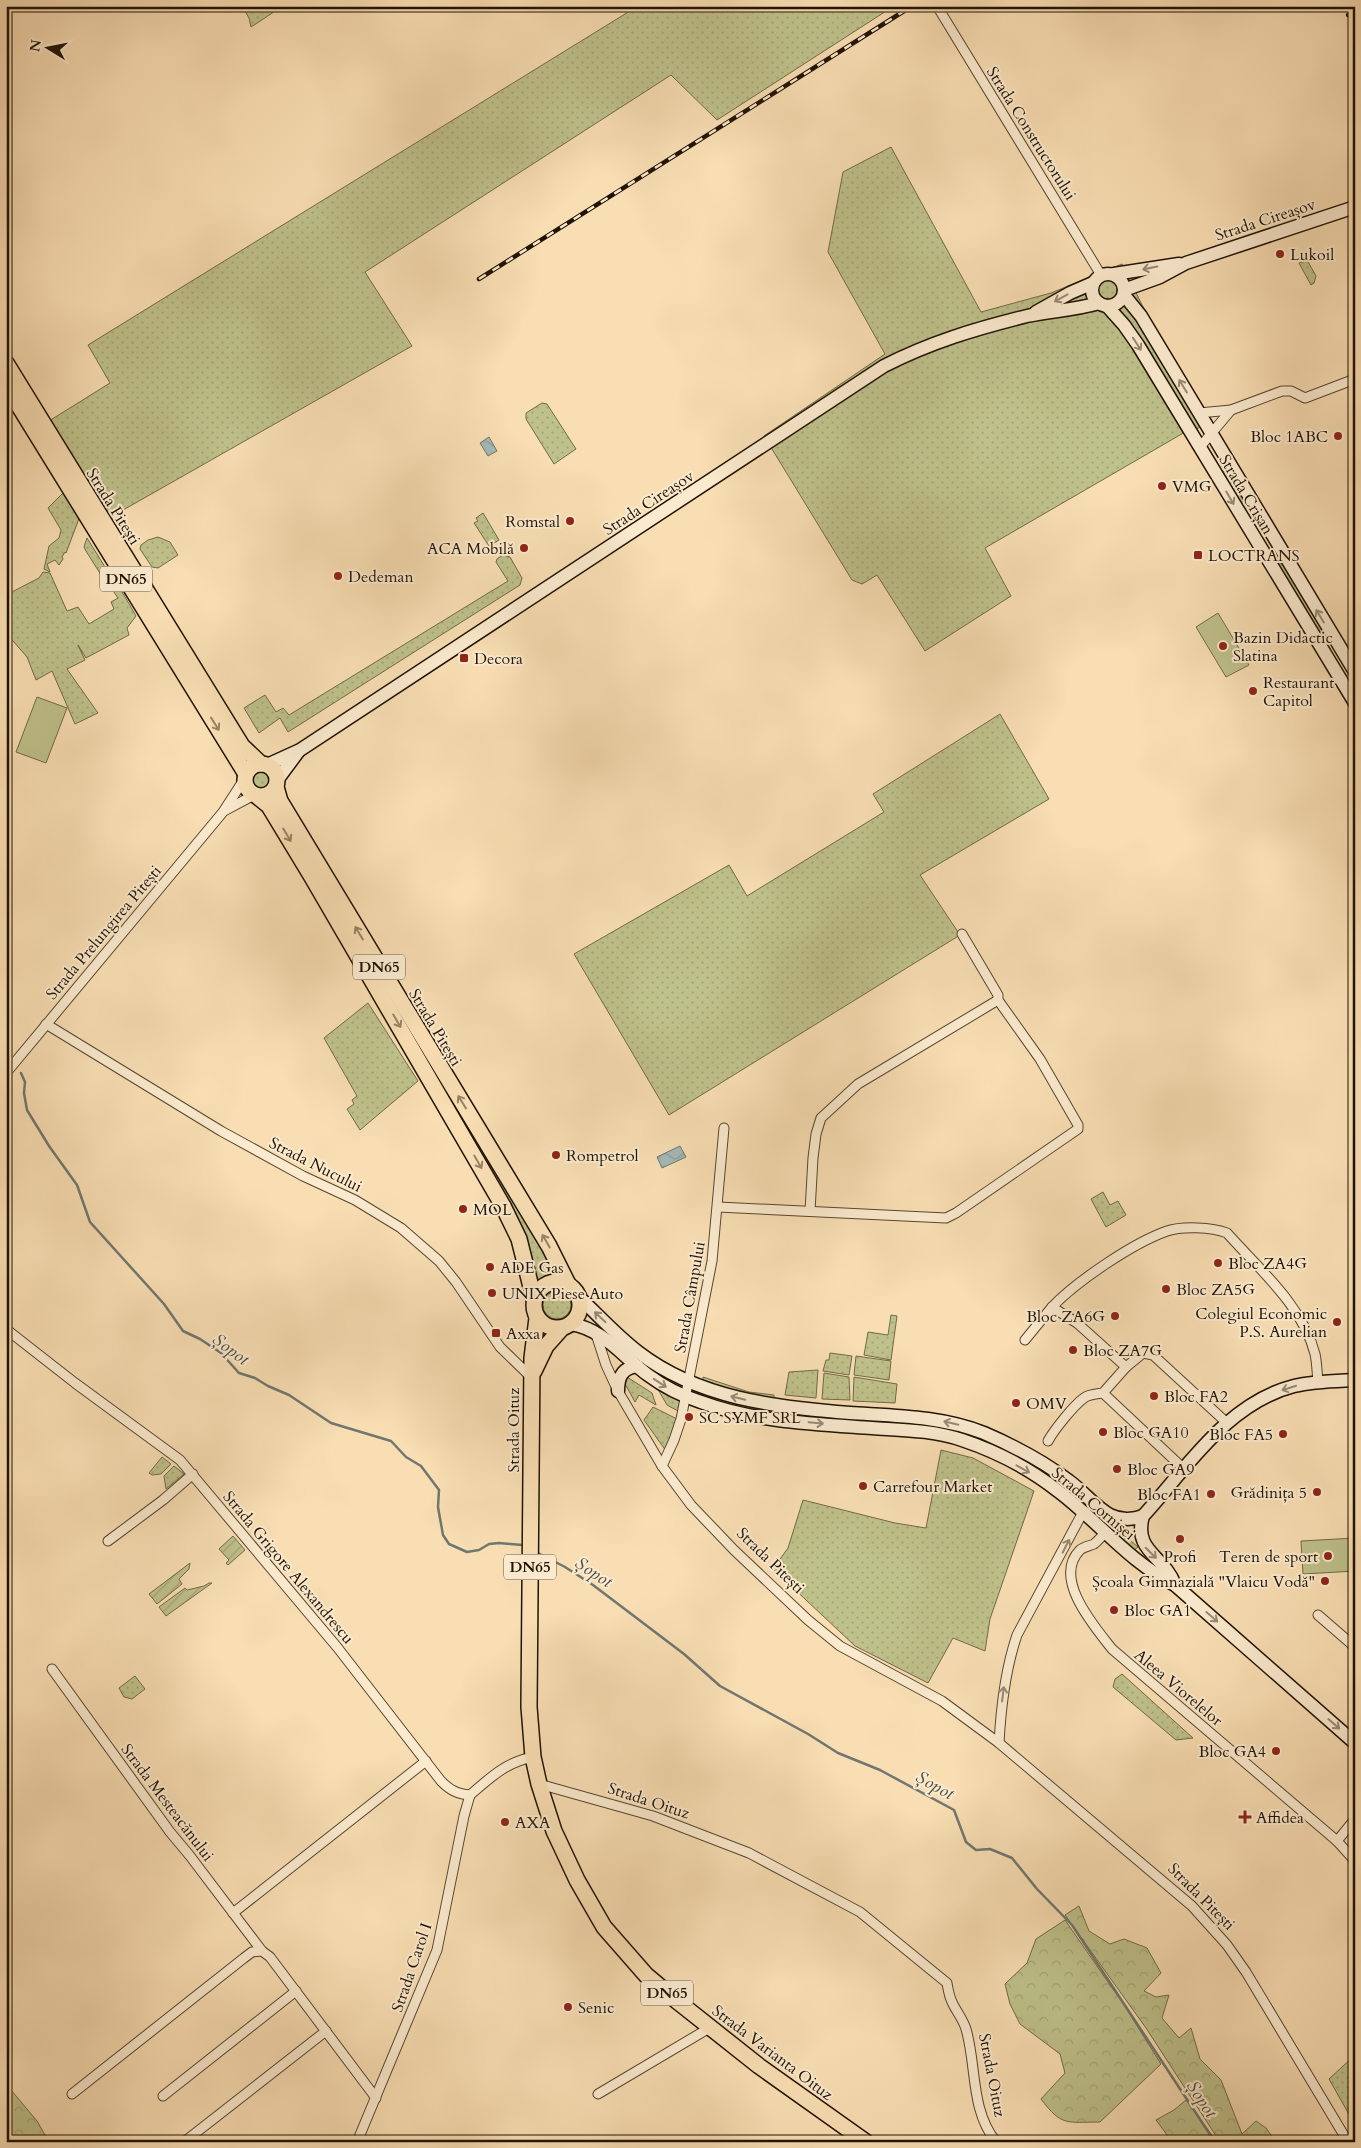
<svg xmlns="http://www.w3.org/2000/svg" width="1361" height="2148" viewBox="0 0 1361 2148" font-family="Cardo,serif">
<defs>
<pattern id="grass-dots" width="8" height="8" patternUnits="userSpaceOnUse" patternTransform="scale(1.25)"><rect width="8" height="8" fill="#bfc18b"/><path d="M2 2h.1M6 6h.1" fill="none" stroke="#a4a576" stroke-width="1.8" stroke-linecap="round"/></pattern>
<pattern id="forest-crowns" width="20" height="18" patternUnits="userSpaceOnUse" patternTransform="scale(1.25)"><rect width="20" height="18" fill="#bfc18b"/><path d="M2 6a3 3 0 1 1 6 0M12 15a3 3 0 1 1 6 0" fill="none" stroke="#a4a576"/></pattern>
<pattern id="garden-furrows" width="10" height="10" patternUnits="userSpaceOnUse" patternTransform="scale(1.25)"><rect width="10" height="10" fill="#bfc18b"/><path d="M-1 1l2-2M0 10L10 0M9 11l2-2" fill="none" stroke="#a4a576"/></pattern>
<pattern id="water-waves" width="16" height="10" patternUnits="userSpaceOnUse" patternTransform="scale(1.25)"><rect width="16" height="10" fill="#a3b9b8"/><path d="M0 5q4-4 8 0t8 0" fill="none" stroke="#8c9e9d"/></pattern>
</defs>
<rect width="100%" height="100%" fill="#f9deb3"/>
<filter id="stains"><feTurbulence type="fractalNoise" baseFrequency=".004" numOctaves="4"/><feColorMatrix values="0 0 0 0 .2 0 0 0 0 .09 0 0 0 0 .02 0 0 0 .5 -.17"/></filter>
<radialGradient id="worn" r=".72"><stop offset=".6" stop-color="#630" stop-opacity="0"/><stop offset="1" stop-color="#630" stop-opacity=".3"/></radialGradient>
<g fill="url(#grass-dots)" stroke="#706a48">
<polygon points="242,6 283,6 251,27 249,18"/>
<polygon points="638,6 894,6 717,120 671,75 365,272 412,346 109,518 49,421 110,383 88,345"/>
<polygon points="891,147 981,312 1051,293 1122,264 1142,305 1165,344 1200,427 1194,431 1192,428 985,548 1011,596 925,651 877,575 862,584 852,580 764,436 885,354 828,252 843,172"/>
<polygon points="1307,260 1316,276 1314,283 1311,285 1299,263"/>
<polygon points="542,403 547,404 576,449 554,464 526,419 526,413"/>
<polygon points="1220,469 1226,473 1251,512 1249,517"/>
<polygon points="64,492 80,516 66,553 65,552 62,557 63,559 59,565 55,560 47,564 50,572 44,569 49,546 59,538 61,530 48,508"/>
<polygon points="483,513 499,540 489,546 474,523 478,521 476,518"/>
<polygon points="158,537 170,542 178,555 158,568 152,567 140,549 141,545 148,540"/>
<polygon points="87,538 110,575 101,575 86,551 84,547"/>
<polygon points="503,555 510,557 522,578 520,585 288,732 280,718 259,733 244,708 265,695 276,712 283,708 289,715 508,581 496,562 497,559"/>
<polygon points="1274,558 1283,565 1322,630 1320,633"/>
<polygon points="43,572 50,573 67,611 78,607 89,624 114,609 111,602 118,598 111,588 121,590 136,616 127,628 129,635 86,658 78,645 85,660 67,669 98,713 75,724 52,671 36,680 27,657 6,633 6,595 39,578"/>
<polygon points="1000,714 1049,799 920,875 960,935 669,1115 574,954 729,865 747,896 884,812 873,794"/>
<circle cx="262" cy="779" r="9"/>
<polygon points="368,1003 418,1081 360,1130 347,1109 354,1104 352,1100 357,1096 324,1038"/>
<path d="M486 1146 544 1246 556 1275 537 1283C530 1235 504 1192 480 1150Z"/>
<polygon points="1103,1192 1110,1205 1118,1201 1126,1215 1106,1227 1091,1199"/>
<circle cx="557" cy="1305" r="14"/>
<polygon points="891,1315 897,1316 891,1360 864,1355 868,1332 888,1335"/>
<polygon points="830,1353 852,1356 849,1375 823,1371 826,1360 829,1360"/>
<polygon points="856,1356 891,1361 889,1380 854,1375"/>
<polygon points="818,1370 816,1398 785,1395 789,1372"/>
<polygon points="824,1373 849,1377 850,1400 822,1399"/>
<polygon points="627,1377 652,1393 656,1405 639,1395 635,1402 624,1382"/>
<path d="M703 1377 749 1392 774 1395V1398C750 1395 725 1390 703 1380Z"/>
<polygon points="854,1377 897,1384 895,1403 853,1401"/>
<polygon points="656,1386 681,1399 680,1410 678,1411 667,1405"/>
<polygon points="695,1389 793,1411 793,1417 736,1408 693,1393"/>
<polygon points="653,1407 677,1419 666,1451 644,1420"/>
<polygon points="941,1450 973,1458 1034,1491 990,1619 985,1651 953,1638 928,1683 855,1646 773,1569 788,1548 803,1500 895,1523 926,1528"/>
<polygon points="162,1457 171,1464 161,1474 152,1475 149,1473"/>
<polygon points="174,1466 184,1474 166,1489 164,1476"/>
<polygon points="1053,1477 1068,1487 1138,1547 1134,1550 1050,1478"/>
<polygon points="1122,1674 1193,1738 1176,1740 1113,1687 1115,1679"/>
<polygon points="135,1676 145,1689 132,1699 124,1697 119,1688"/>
<polygon points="1355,2055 1355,2125 1329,2079"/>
</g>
<g fill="url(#forest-crowns)" stroke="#706a48">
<polygon points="1079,1906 1089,1931 1110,1944 1124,1939 1147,1948 1161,1973 1144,1991 1156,1997 1169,1995 1162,2018 1179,2038 1191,2028 1200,2059 1221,2080 1242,2134 1256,2121 1266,2128 1276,2142 1220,2142 1146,2028 1065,1915"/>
<path d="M1065 1920 1124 2005 1161 2064 1100 2122C1067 2122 1062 2127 1041 2099L1065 2073 1060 2054 1020 2024 1010 2004 1005 1984 1027 1963 1036 1939Z"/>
<polygon points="6,2084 37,2121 49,2142 6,2142"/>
<polygon points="1186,2100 1217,2142 1167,2142 1170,2139 1156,2120 1174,2110"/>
</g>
<g fill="url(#garden-furrows)" stroke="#706a48">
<polygon points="233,1536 245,1550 228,1565 226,1563 229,1560 219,1549"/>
<polygon points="190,1563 189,1569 179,1579 182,1584 157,1604 149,1594"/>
<polygon points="209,1583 212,1583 166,1616 159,1607 185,1588 187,1590 204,1586"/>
</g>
<g fill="#bfc18b" stroke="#706a48">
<polygon points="1218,613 1249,665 1226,677 1196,627"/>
<polygon points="37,697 67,708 46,763 16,752"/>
<polygon points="1355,1538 1355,1571 1303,1574 1301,1541"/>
</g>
<g fill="url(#water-waves)" stroke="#6f7770">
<polygon points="489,437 497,451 488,456 480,443"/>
<polygon points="680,1146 686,1157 662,1168 657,1157"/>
</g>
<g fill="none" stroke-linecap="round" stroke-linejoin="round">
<g stroke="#6f7770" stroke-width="2.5">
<polyline points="21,1073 25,1082 24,1093 27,1110 49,1146 77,1185 90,1222 164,1304 183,1331 200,1339 221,1353 239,1373 255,1378 268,1386 289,1395 331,1423 391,1441 406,1457 421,1466 439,1490 438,1507 443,1535 449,1544 467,1552 479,1550 489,1544 499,1543 522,1545"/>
<polyline points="538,1553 565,1567 593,1585 684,1654 720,1686 808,1734 838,1753 880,1770 954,1810 966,1842 976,1850 990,1849 1012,1858 1037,1889 1072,1925 1215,2142"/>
</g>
<defs>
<g id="street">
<polyline points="937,6 1101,275"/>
<polyline points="1199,413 1231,410 1282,391 1291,391 1305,398 1355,379"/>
<polyline points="1200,447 1231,410"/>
<polyline points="226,810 254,795"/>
<polyline points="46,1024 221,1131 303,1176 355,1200 401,1228 439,1261 456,1282 500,1347 531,1377"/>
<polyline points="6,1073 223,812 245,778"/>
<polyline points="718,1207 946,1218 956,1213 1078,1129 1078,1125 1040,1059 998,1000 998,995 962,934"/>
<polyline points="810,1211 813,1158 816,1134 821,1118 858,1084 998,1000"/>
<polyline points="1052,1307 1077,1323 1126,1367"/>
<path d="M6 1329 75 1383 180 1460 337 1647 441 1781C450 1790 457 1794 470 1795 490 1778 506 1762 533 1757"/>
<polyline points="595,1331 606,1365 618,1391 662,1466 691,1505 734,1550 808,1620 840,1646 942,1701 999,1743 1192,1906 1227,1945 1246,1972 1348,2142"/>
<path d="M1025 1340C1034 1329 1043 1318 1052 1307 1077 1281 1133 1243 1167 1231 1182 1226 1212 1227 1227 1233 1259 1269 1303 1306 1315 1354 1317 1363 1317 1373 1318 1382"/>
<polyline points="1103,1393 1184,1469"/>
<path d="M1048 1441C1054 1430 1074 1405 1084 1398 1089 1394 1097 1394 1103 1393L1126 1367 1143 1353 1153 1355 1227 1423"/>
<polyline points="662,1466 674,1440 681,1419 712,1261 724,1128"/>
<path d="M1105 1533C1101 1537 1098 1541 1094 1544 1089 1546 1083 1547 1080 1550 1052 1578 1094 1626 1112 1649L1337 1841 1355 1819"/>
<polyline points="108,1541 163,1500 193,1474"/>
<polyline points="1318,1615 1355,1647"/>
<polyline points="52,1669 170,1832 190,1856 262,1951 270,1957 376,2098"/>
<path d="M999 1743C1001 1706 1005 1670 1017 1635L1083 1512"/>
<path d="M539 1784 653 1816 749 1853 860 1912 947 1983C948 1989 949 1996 952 2002 956 2011 963 2019 966 2029 977 2067 970 2109 996 2142"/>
<polyline points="1337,1841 1355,1861"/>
<polyline points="233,1913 426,1761"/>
<polyline points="72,2094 244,1958 252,1952 262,1951"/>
<polyline points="598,2094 711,2027"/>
<polyline points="163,2096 296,1991"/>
<polyline points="184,2142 326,2031"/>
<polyline points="357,2142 437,1950 464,1816 470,1795"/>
</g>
<g id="secondary">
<circle cx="1108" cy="290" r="16"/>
<polyline points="1114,274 1179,264"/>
<polyline points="1124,290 1160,277 1186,263 1355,207"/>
<polyline points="1124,295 1141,316 1355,672"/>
<polyline points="1107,306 1124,325 1138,345 1355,703"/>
<polyline points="1036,312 1070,293 1093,283"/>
<path d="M267 765 300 750 884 366C931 342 975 329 1027 316 1051 311 1075 310 1099 303"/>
<polyline points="278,779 298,752"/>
<path d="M580 1298C599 1316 617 1336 638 1352 699 1399 776 1407 850 1413 895 1416 941 1416 984 1433 1014 1446 1043 1461 1069 1481 1083 1491 1095 1507 1110 1515 1120 1520 1133 1520 1143 1516"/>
<path d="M571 1324C603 1329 622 1356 648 1375 664 1387 682 1396 701 1402 755 1422 815 1424 872 1428 902 1430 933 1430 962 1440 995 1451 1030 1469 1058 1491 1098 1521 1129 1562 1175 1585L1355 1743"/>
<path d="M618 1391C618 1377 622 1368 637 1366"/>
<path d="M1175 1585C1164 1555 1133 1552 1143 1516 1187 1468 1227 1403 1294 1386 1314 1381 1334 1381 1355 1380"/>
</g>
<g id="primary">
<polyline points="6,363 242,746 261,764"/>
<polyline points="6,385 246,774"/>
<circle cx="261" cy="780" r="16"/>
<polyline points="276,787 280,801 549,1246 568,1284"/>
<polyline points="258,797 269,806 312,877 503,1206 519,1239 534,1299"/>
<circle cx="557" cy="1305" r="23"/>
<polyline points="537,1318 532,1358 529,1707 533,1757 539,1784 554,1831 577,1880 604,1927 646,1975 677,2001 759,2066 866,2142"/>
<polyline points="534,1371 546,1346 562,1328"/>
</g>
</defs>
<use href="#street" stroke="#564630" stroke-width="11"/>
<use href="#secondary" stroke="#201305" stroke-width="15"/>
<use href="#primary" stroke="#201305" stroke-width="18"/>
<use href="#street" stroke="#fbeace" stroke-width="9"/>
<use href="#secondary" stroke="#fbeace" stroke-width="12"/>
<use href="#primary" stroke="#f9deb3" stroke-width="15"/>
<defs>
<g id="rail">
<polyline points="1348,15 1355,13"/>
<polyline points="479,279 912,6"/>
</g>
</defs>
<use href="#rail" stroke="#201305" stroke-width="4.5"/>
<use href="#rail" stroke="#fbeace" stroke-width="2.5" stroke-dasharray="8" stroke-linecap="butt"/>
</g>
<defs><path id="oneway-shaft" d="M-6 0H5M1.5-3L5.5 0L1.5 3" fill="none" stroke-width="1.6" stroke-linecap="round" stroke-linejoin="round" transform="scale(1.25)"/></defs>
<g stroke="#988974">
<use href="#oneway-shaft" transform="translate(1150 268) rotate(169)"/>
<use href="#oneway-shaft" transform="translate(1061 298) rotate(151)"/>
<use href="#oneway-shaft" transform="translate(1137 344) rotate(57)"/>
<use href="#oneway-shaft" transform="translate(1183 386) rotate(-121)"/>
<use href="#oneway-shaft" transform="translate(1230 498) rotate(60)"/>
<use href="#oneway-shaft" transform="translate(1320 616) rotate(-121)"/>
<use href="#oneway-shaft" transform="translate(600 1317) rotate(-137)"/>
<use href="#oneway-shaft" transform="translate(660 1383) rotate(33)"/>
<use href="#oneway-shaft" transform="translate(1289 1388) rotate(162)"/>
<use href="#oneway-shaft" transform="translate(738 1398) rotate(-166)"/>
<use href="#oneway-shaft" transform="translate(816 1423) rotate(5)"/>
<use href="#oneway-shaft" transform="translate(951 1423) rotate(-167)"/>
<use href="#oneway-shaft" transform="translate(1023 1469) rotate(29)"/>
<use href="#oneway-shaft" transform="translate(1066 1546) rotate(-63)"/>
<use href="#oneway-shaft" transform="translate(1151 1553) rotate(45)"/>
<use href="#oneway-shaft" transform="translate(1212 1617) rotate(41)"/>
<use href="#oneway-shaft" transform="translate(1003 1694) rotate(-83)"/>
<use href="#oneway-shaft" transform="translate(1334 1724) rotate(41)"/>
</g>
<g stroke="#978365">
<use href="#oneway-shaft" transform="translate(215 724) rotate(58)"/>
<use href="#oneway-shaft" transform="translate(287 835) rotate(59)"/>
<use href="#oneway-shaft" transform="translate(359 933) rotate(-121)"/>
<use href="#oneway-shaft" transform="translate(397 1021) rotate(60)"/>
<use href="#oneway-shaft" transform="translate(462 1102) rotate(-122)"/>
<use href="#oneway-shaft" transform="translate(478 1162) rotate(60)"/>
<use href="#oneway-shaft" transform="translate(546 1241) rotate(-120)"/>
</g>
<g fill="#8f2418" stroke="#fbeace" stroke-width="2">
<circle cx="1280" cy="254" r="5"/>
<circle cx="1338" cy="436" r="5"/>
<circle cx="1162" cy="486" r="5"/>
<circle cx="570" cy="521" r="5"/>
<circle cx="524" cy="548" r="5"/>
<rect x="1193" y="550" width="10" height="10" rx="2.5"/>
<circle cx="338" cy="576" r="5"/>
<circle cx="1223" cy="646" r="5"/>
<rect x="459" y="653" width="10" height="10" rx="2.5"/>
<circle cx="1253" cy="691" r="5"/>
<circle cx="556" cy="1155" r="5"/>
<circle cx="463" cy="1209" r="5"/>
<circle cx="1218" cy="1263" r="5"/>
<circle cx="490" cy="1267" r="5"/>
<circle cx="1166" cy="1289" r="5"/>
<circle cx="492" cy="1293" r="5"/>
<circle cx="1115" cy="1316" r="5"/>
<circle cx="1337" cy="1322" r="5"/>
<rect x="491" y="1328" width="10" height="10" rx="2.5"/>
<circle cx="1073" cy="1350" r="5"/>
<circle cx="1154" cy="1396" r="5"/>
<circle cx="1016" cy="1403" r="5"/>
<circle cx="689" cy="1417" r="5"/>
<circle cx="1103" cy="1432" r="5"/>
<circle cx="1283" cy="1434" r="5"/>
<circle cx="1117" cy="1469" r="5"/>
<circle cx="863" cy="1486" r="5"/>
<circle cx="1317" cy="1492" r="5"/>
<circle cx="1211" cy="1494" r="5"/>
<circle cx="1180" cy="1539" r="5"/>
<circle cx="1328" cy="1556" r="5"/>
<circle cx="1325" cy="1581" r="5"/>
<circle cx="1114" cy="1610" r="5"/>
<circle cx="1276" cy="1751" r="5"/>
<path d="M1242.5 1809.5h5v5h5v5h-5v5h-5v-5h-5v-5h5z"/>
<circle cx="505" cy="1822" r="5"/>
<circle cx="568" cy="2007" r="5"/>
</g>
<g text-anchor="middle" stroke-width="4" stroke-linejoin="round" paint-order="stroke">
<g fill="#fbeace" stroke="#625441" stroke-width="1">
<rect x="100" y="566.5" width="52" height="25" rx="4"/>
<rect x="353" y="954.5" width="52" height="25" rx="4"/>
<rect x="504" y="1554.5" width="52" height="25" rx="4"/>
<rect x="641" y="1980.5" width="52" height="25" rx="4"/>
</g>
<g font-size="15" font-weight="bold" fill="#201305">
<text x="126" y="584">DN65</text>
<text x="379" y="972">DN65</text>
<text x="530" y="1572">DN65</text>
<text x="667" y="1998">DN65</text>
</g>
<g font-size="16" fill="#201305" stroke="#fbeace">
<text transform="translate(1032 133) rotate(58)" y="6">Strada Constructorului</text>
<text transform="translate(1265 219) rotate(-18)" y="6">Strada Cireașov</text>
<text transform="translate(1247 494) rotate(59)" y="6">Strada Crișan</text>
<text transform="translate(648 502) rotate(-33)" y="6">Strada Cireașov</text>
<text transform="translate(114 506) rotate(58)" y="6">Strada Pitești</text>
<text transform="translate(103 932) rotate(-50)" y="6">Strada Prelungirea Pitești</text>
<text transform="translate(436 1027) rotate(59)" y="6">Strada Pitești</text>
<text transform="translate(316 1164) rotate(27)" y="6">Strada Nucului</text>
<text transform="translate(689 1297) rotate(-80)" y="6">Strada Câmpului</text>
<text transform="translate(513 1430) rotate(-90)" y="6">Strada Oituz</text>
<text transform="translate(1094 1503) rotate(40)" y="6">Strada Cornișei</text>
<text transform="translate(771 1560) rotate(44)" y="6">Strada Pitești</text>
<text transform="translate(289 1567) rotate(50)" y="6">Strada Grigore Alexandrescu</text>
<text transform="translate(1179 1687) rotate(40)" y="6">Aleea Viorelelor</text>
<text transform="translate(649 1800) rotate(18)" y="6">Strada Oituz</text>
<text transform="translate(168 1802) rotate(53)" y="6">Strada Mesteacănului</text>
<text transform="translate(1202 1896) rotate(45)" y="6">Strada Pitești</text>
<text transform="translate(411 1967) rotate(-71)" y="6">Strada Carol I</text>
<text transform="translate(773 2052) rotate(37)" y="6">Strada Varianta Oituz</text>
<text transform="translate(993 2075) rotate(79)" y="6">Strada Oituz</text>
</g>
<g font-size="16" fill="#201305" stroke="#fbeace" text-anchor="start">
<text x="1290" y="260">Lukoil</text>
<text x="1328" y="442" text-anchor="end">Bloc 1ABC</text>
<text x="1172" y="492">VMG</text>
<text x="560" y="527" text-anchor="end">Romstal</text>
<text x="514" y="554" text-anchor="end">ACA Mobilă</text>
<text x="1208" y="561">LOCTRANS</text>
<text x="348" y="582">Dedeman</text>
<text x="1233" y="643">Bazin Didactic<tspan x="1233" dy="18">Slatina</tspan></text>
<text x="474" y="664">Decora</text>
<text x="1263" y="688">Restaurant<tspan x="1263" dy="18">Capitol</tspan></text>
<text x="566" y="1161">Rompetrol</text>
<text x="473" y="1215">MOL</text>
<text x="1228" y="1269">Bloc ZA4G</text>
<text x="500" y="1273">ADE Gas</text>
<text x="1176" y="1295">Bloc ZA5G</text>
<text x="502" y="1299">UNIX Piese Auto</text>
<text x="1327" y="1319" text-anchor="end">Colegiul Economic<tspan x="1327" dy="18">P.S. Aurelian</tspan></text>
<text x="1105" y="1322" text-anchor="end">Bloc ZA6G</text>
<text x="506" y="1339">Axxa</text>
<text x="1083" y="1356">Bloc ZA7G</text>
<text x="1164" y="1402">Bloc FA2</text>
<text x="1026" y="1409">OMV</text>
<text x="699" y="1423">SC SYMF SRL</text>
<text x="1113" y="1438">Bloc GA10</text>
<text x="1273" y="1440" text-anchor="end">Bloc FA5</text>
<text x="1127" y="1475">Bloc GA9</text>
<text x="873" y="1492">Carrefour Market</text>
<text x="1307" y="1498" text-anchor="end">Grădinița 5</text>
<text x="1201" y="1500" text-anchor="end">Bloc FA1</text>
<text x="1180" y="1562" text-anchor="middle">Profi</text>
<text x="1318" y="1562" text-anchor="end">Teren de sport</text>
<text x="1315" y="1587" text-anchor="end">Școala Gimnazială "Vlaicu Vodă"</text>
<text x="1124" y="1616">Bloc GA1</text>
<text x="1266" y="1757" text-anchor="end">Bloc GA4</text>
<text x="1256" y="1823">Affidea</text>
<text x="515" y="1828">AXA</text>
<text x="578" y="2013">Senic</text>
</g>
<g font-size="18" font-style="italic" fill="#4e4d44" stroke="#fbeace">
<text transform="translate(231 1349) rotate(37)" y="6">Șopot</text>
<text transform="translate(594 1572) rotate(33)" y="6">Șopot</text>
<text transform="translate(935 1785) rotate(29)" y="6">Șopot</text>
<text transform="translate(1202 2099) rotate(57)" y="6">Șopot</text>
</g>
</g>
<rect width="1361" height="2148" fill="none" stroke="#f9deb3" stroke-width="25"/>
<rect x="8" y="8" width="1346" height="2133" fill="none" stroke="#201305" stroke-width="2.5"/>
<rect x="12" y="12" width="1336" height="2123" fill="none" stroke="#201305"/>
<g transform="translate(48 48) rotate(280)" stroke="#fbeace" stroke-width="4" paint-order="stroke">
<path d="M0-4L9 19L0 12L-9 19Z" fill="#201305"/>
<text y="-8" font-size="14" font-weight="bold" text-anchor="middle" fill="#201305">N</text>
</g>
<rect width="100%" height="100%" filter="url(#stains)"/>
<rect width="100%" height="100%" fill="url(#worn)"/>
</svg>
